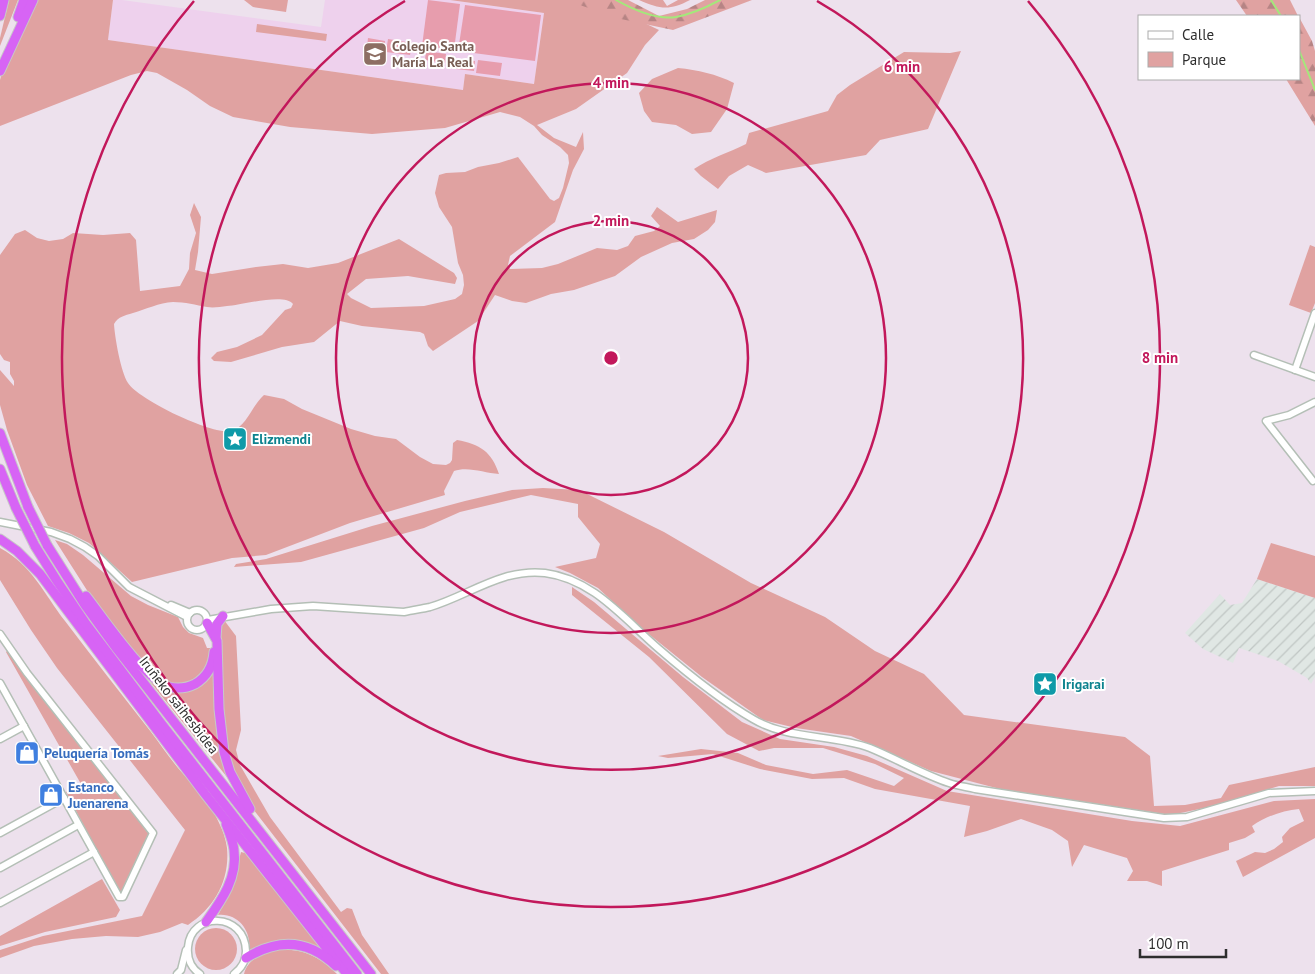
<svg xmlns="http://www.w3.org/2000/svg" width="1315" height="974" viewBox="0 0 1315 974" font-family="'PT Sans',sans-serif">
<defs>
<pattern id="industrial-furrows" width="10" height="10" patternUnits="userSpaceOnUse" patternTransform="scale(1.25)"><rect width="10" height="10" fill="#e0e7e4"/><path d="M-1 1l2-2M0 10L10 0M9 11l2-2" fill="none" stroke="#c0c6c4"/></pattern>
<pattern id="forest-firs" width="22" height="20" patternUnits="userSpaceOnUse" patternTransform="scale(1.25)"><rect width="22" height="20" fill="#e0a2a1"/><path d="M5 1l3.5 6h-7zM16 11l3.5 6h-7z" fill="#b68484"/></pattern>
</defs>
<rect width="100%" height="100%" fill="#ede1ed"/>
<polygon fill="url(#industrial-furrows)" points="1257,579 1315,598 1315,677 1311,684 1307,678 1278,661 1239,648 1233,663 1203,649 1185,633 1220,594 1230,605 1242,603"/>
<polygon fill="#eed1ed" points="113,0 122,0 321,27 325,0 450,0 544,13 534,84 465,74 463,90 108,40"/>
<g fill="#e0a2a1">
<polygon points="9,0 18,0 0,46 0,38"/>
<path d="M36 0H113L108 40 463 90 465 74 534 84 544 13 450 0H591L605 4 659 30 645 45 627 73 576 109 537 125 554 138 576 147 583 132 584 149 573 170 555 222 510 256 508 265 510 269 542 268 558 264 597 248 617 250 628 246 635 236 654 231 660 226 651 216 657 207 678 222 717 210 715 222 708 230 694 239 672 243 641 257 615 276 574 290 551 294 526 303 512 301 495 295 478 321 433 351 428 346 424 334 420 332 362 326 340 321 314 342 282 347 231 362 214 361 211 358 217 352 237 347 262 335 285 310 291 308 293 304C284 292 240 306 227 306 220 307 213 308 207 307 196 305 185 302 173 302 159 303 146 309 133 313 124 316 119 316 114 324 115 339 121 372 128 383 139 400 212 435 231 431 247 427 252 405 264 395L284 399 302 409 351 429 375 436 396 439 420 457 433 464 446 465 450 463 452 460 453 443 457 440C480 444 492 452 499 474 484 473 468 466 454 471L444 491 445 495 350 523 266 555 232 558 132 582 89 543 69 533 48 526 27 485 7 430 0 405V370L14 386V381L10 374V362L4 360 0 354V255L15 234 25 230 37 238 49 241 63 239 73 233 103 235 130 233 136 240 140 291 180 286 189 269 190 253 196 233 190 215 194 203 201 217 198 252 195 270 212 274 256 267 283 264 308 268 338 263 399 239 454 273 457 278 455 284 408 276 366 279 347 294 351 298 371 308 424 306 455 299 462 294 464 285 463 275 458 263 452 227 439 207 435 193 439 175 446 173 465 172 478 167 499 163 518 157 550 199 554 201 559 198 563 188 569 163 568 155 560 147 542 135 534 126 520 117 500 112 445 128 372 134 290 127 233 117 210 106 187 90 157 73 147 71 131 75 0 126V80L3 69Z"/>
<polygon points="244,0 288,0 286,12 253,7"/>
<path d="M639 0H663L667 6 678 0H690C669 11 660 9 639 0Z"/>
<polygon points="257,24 327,34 326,41 256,32"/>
<path d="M961 51 928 129 880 140 866 155 766 173 748 165 729 176 718 189 701 176 694 169C710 158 728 153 746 144L749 133 828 111 837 95 850 85 904 52 950 53Z"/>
<path d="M678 68C698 70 716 74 734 83L727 109 711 132 692 134 676 125 652 122 644 111 639 93 652 79Z"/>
<polygon points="1310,245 1315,247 1315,303 1311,313 1289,305"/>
<polygon points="543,488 579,490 664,532 751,583 825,617 875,651 924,674 964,715 1125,737 1150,756 1154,806 1185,805 1221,798 1229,785 1315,767 1315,786 1279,786 1214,806 1171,815 1000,789 931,771 851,736 796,728 763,720 702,677 640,627 598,588 570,573 555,567 596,558 600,544 578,517 578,504 531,495 460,512 424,528 301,562 234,567 236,564 266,559 372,526 465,501 512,490"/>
<polygon points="55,540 67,544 83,555 131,596 148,605 178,617 183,627 189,633 203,638 207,648 210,648 211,658 201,675 191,682 175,685 164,681 150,671 90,595"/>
<polygon points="1271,543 1315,556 1315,598 1257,579"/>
<path d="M0 548C32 565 44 594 65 621 93 658 122 695 151 732 160 744 169 757 178 768 187 779 198 789 206 800 215 814 225 831 227 848 230 881 214 908 188 925L182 923 160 932 138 937 106 936 72 939 34 946 0 958V950L43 936 142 916 185 830 57 668 31 630 0 580Z"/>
<path d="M572 587 594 602 683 677 742 722 780 739 834 747 867 756 947 791 1132 821 1180 826 1274 801 1315 799V838L1243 877 1236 861 1255 852 1265 853 1274 849 1283 842 1282 837 1290 828 1304 821 1299 809C1282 811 1266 816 1252 826L1255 832 1245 838 1229 843V850L1162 871V886L1147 881H1127L1133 871 1127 858 1084 845 1072 867 1068 841 1052 830 1021 819 987 831 964 837 970 806 875 789 844 778 812 779 760 769 713 754 668 758 658 756 701 749 738 753 766 765 813 774 847 770 894 786 904 778 875 764 823 748H774L759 751 727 734 649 657 572 595Z"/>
<polygon points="224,620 236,636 241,730 236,750 240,765 270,817 341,912 347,908 352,909 362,935 389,974 381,974 250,805 232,768 226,741 222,706 218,630"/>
<polygon points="8,650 150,835 124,892 119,892 66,792 81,784 6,652"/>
<path d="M215 667 231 782 143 673C181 697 183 700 215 667Z"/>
<path d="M241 852 245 853 320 947 319 949 312 946 249 951C252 932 239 913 218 915L231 891Z"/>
<polygon points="102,879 120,910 116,917 45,932 0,946 0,936"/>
<circle cx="216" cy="949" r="21"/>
<path d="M280 949C305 950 319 956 337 974H244C248 957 265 954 280 949Z"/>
</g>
<g fill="url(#forest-firs)">
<polygon points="565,0 628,0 659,16 687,9 705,0 752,0 673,30 621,19"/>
<polygon points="1236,0 1290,0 1298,16 1247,16"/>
<polygon points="1299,17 1312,41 1315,51 1315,126 1286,79 1299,79"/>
</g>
<g fill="#e79dad">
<polygon points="428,0 460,4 454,50 422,46"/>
<polygon points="465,5 541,15 535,61 458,51"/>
<polygon points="368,38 385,41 384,50 367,47"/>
<polygon points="388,39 412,43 410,55 386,52"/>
<polygon points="426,51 446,54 445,63 425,60"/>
<polygon points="458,59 475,61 474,71 456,69"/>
<polygon points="478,60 502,63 500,76 476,73"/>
</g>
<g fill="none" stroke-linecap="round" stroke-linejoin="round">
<g stroke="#a4e87b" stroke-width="2">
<path d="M616 0C632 9 657 20 676 17 691 14 707 7 720 0"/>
<polyline points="1271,0 1281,16"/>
<polyline points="1299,50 1315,90"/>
</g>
<defs>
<g id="minor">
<polyline points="1254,355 1315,377"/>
<polyline points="1295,370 1315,313"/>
<polyline points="1313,481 1266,421 1289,415 1315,402"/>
<polyline points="0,522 51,532 70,539 85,547 98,556 129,587 187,617"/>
<polyline points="171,605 190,613"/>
<circle cx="197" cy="620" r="10"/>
<path d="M208 620 271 609 313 606 404 612C413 610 421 609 430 607 468 596 502 568 545 573 593 579 624 619 659 649 688 674 720 700 753 719 788 740 832 734 870 748 897 759 922 774 949 783 958 786 967 787 975 789L1164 818 1187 817 1269 793 1315 791"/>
<polyline points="0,634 27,673 153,833 123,897 119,897 0,683"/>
<polyline points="0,739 24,726"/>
<polyline points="0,833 64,798"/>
<polyline points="0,868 78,825"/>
<polyline points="0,903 94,852"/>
<polyline points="177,974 181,970 186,950"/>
<path d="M200 974C191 968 187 958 188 947 191 911 245 912 246 951 246 961 242 968 234 974"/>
</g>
<g id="highway">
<polyline points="0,16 4,0"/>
<polyline points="18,17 24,0"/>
<polyline points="0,71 33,0"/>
<polyline points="0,433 28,507"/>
<polyline points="0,469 16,508"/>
<polyline points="0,539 17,551 40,574 205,794 347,974"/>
<polyline points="47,545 85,605 117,649 371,974"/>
<polyline points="35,546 57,581 86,624 160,722 357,974"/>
<path d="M86 596C104 619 143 678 169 687 178 689 187 688 195 684 207 677 213 666 214 652"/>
<polyline points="207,623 217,641 219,709 224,752 230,772 250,809"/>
<polyline points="216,638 217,624 223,616"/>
<path d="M206 922C221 901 238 878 234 850 233 841 229 832 226 824"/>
<path d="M246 958C278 938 308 939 336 966"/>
</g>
</defs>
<use href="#minor" stroke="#b4bfb6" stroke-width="9"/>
<use href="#highway" stroke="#c8c8c8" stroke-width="11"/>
<use href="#minor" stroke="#fff" stroke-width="6"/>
<use href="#highway" stroke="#d764f5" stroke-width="9"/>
<defs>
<g id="highway-bridge">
<polyline points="28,507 47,545"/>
<polyline points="16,508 35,546"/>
</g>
</defs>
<use href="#highway-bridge" stroke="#c8c8c8" stroke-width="11" stroke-linecap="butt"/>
<use href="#highway-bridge" stroke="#d764f5" stroke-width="9"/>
</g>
<g fill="none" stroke="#c2185b" stroke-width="2.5">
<circle cx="611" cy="358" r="137"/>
<circle cx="611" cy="358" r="275"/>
<path d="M817 1A412 412 0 1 1 405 1"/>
<path d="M1028 1A549 549 0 1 1 194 1"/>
</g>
<defs>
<symbol id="school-square" viewBox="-11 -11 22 22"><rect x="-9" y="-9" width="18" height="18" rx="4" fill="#8d6e63" stroke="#fff"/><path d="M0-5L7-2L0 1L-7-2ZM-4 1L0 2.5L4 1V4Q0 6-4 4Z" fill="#fff"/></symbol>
<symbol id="sight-square" viewBox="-11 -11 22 22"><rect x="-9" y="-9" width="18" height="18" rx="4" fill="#0f9aa8" stroke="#fff"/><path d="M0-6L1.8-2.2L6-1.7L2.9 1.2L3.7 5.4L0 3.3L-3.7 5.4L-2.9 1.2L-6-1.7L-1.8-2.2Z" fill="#fff"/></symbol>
<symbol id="shop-square" viewBox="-11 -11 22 22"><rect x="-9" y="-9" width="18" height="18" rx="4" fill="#3f7fe0" stroke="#fff"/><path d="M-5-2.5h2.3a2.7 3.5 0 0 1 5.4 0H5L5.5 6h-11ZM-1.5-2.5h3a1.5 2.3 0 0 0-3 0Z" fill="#fff"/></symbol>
</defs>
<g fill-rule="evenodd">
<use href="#school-square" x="361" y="40" width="28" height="28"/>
<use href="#sight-square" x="221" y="425" width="28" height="28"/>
<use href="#sight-square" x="1031" y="670" width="28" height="28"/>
<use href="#shop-square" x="13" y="739" width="28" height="28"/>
<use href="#shop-square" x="37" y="781" width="28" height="28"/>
</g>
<g text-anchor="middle" stroke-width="4" stroke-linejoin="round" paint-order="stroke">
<g font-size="14" font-weight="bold" fill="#785e54" stroke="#fff" text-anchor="start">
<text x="392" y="51">Colegio Santa<tspan x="392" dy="16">María La Real</tspan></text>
</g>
<g font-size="14" font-weight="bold" fill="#0d838f" stroke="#fff" text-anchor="start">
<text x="252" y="444">Elizmendi</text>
<text x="1062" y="689">Irigarai</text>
</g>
<g font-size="14" fill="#2d2d2d" stroke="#fff">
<text transform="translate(179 705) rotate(52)" y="5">Iruñeko saihesbidea</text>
</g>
<g font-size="14" font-weight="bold" fill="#366cbe" stroke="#fff" text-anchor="start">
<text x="44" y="758">Peluquería Tomás</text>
<text x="68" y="792">Estanco<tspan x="68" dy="16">Juenarena</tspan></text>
</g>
</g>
<circle cx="611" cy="358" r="8" fill="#c2185b" stroke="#fff" stroke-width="2.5"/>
<g font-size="15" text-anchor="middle" font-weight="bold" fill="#c2185b" stroke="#fff" stroke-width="4" stroke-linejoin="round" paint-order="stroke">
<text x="902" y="72">6 min</text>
<text x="611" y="88">4 min</text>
<text x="611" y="226">2 min</text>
<text x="1160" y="363">8 min</text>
</g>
<rect x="1138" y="15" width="162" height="65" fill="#ffffff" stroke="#ababab"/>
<rect x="1148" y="31" width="25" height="8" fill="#ffffff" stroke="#ababab"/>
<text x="1182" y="40" font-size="15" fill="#2d2d2d">Calle</text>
<rect x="1148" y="52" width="25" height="15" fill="#e0a2a1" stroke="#ababab"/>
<text x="1182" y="65" font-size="15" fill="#2d2d2d">Parque</text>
<path d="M1140 949v8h86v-8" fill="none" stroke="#2d2d2d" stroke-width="2.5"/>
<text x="1148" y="949" font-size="15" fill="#2d2d2d" stroke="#ffffff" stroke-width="4" paint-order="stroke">100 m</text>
</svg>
